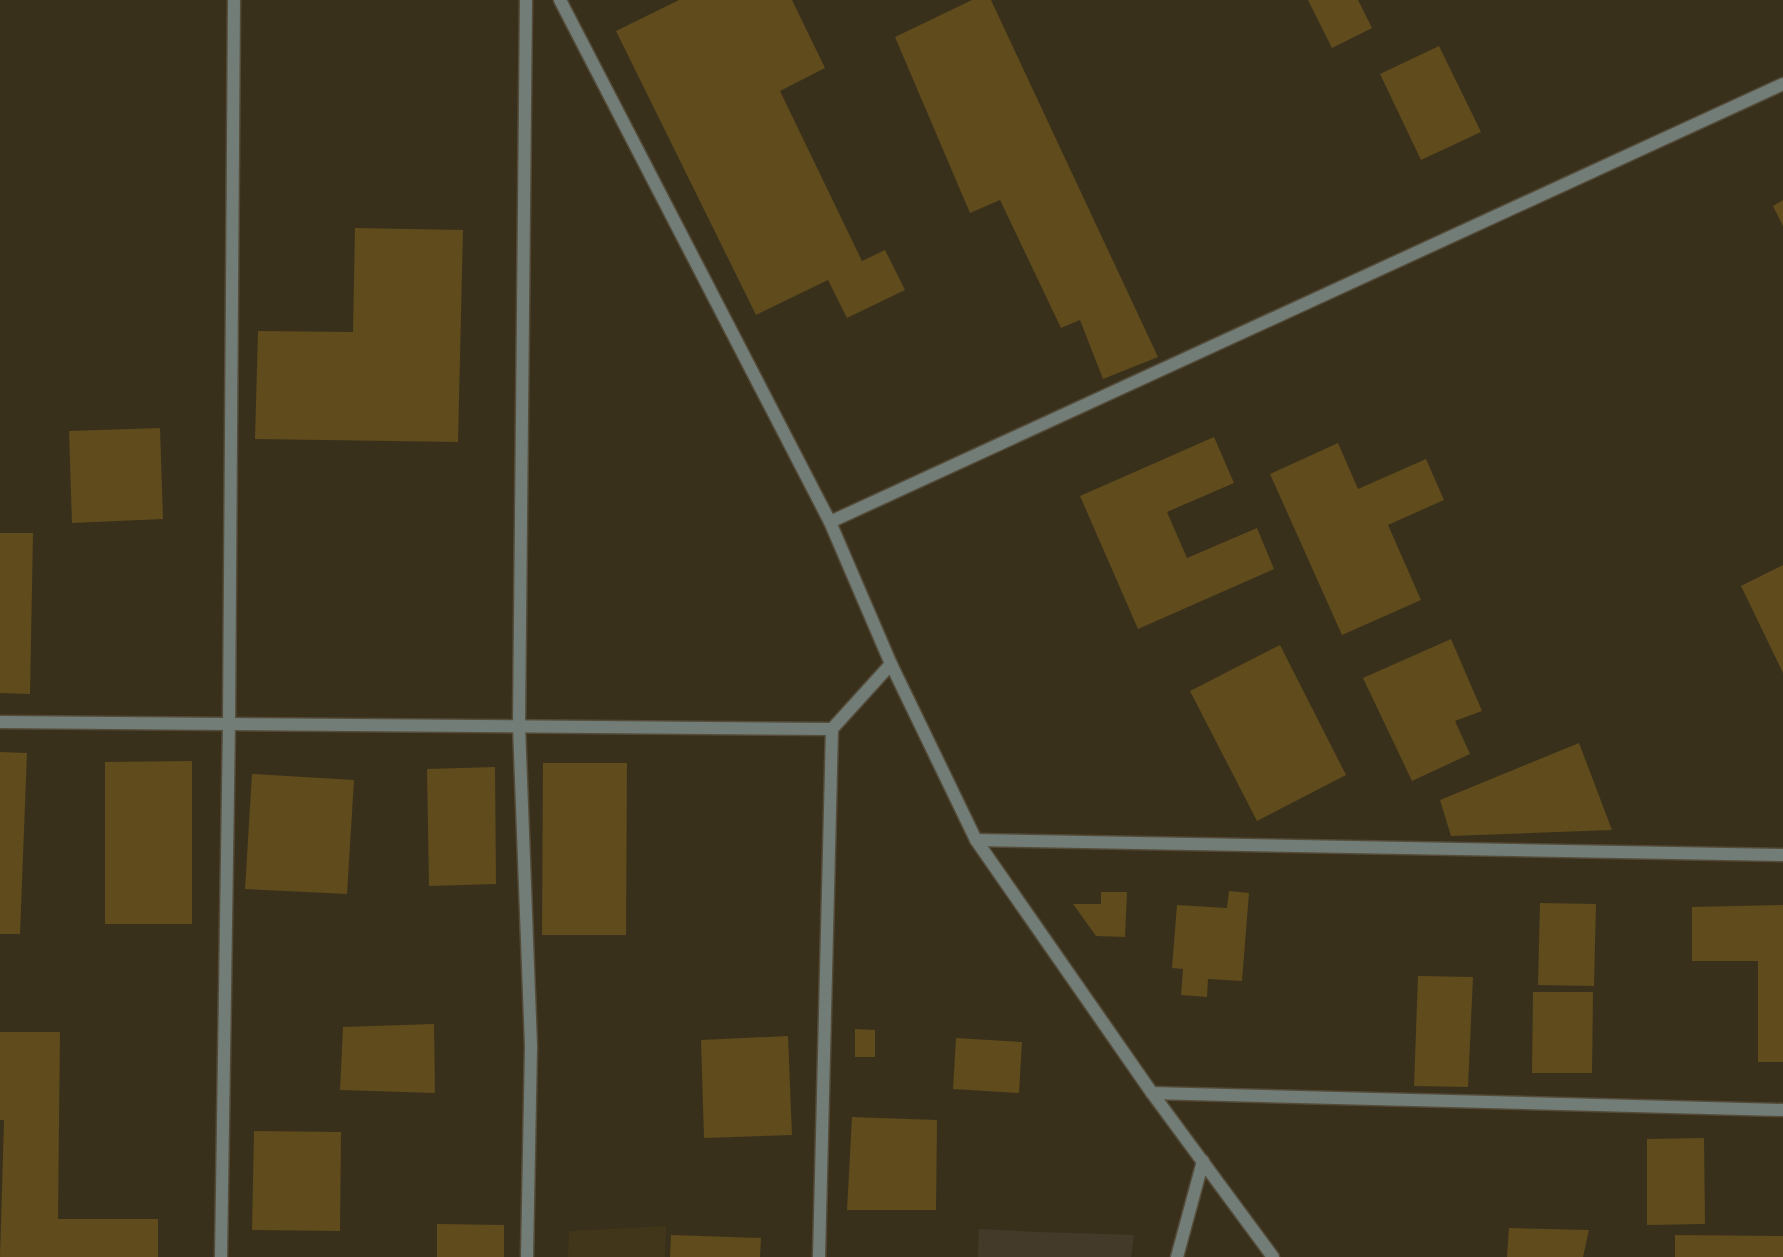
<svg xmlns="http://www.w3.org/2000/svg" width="1783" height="1257" viewBox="0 0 1783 1257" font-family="'Space Grotesk',sans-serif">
<rect width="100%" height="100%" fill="#39301c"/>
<polygon fill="#41351a" points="666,1226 665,1257 568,1257 569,1231"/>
<polygon fill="#443a2a" points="979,1229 1039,1232 1134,1235 1131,1257 978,1257"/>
<g fill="#5f4b1c">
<polygon points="679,0 792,0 825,68 780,91 862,261 885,250 905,290 847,318 828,280 756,315 616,31"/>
<polygon points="972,0 991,0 1158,357 1103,379 1080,320 1061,328 1000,200 970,213 895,37"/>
<polygon points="1308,0 1358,0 1372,28 1332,48"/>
<polygon points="1439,46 1481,132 1421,160 1380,74"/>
<polygon points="1783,200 1783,226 1773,206"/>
<polygon points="355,228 463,230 458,442 255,439 258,331 353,332"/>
<polygon points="160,428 163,519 72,523 69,431"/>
<polygon points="1214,437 1234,483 1167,512 1187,558 1257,528 1274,569 1138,629 1080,496"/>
<polygon points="1338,443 1358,489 1426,459 1444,500 1388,525 1421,600 1342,635 1270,474"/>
<polygon points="0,533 33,533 30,694 0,693"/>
<polygon points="1783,565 1783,673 1741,586"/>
<polygon points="1451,639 1482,711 1455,721 1470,754 1412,781 1363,678"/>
<polygon points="1280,645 1346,775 1257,821 1190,691"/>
<polygon points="1579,743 1612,830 1451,836 1440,800"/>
<polygon points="0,752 27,753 20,934 0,934"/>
<polygon points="192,761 192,924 105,924 105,762"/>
<polygon points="543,763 627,763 626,935 542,935"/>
<polygon points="495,767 496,884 429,886 427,769"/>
<polygon points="252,774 354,780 347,894 245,889"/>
<polygon points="1229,891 1249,893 1242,981 1208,979 1207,997 1181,995 1183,969 1172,968 1177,905 1227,908"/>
<polygon points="1101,892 1127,892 1125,937 1096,936 1073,904 1101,904"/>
<polygon points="1540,903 1596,904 1594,986 1538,985"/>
<polygon points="1783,905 1783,1062 1758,1062 1758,961 1692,961 1692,907"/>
<polygon points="1418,976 1473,977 1468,1087 1414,1086"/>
<polygon points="1533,992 1593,992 1592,1073 1532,1073"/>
<polygon points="434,1024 435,1093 340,1090 343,1027"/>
<polygon points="855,1029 875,1030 875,1057 855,1057"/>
<polygon points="0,1032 60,1032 58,1219 158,1219 158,1257 0,1257 4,1120 0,1120"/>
<polygon points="788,1036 792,1135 704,1138 701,1040"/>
<polygon points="956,1038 1022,1042 1019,1093 953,1089"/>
<polygon points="852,1117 937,1120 936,1210 847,1210"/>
<polygon points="254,1131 341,1132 340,1231 252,1230"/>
<polygon points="1704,1138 1705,1224 1647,1225 1647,1139"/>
<polygon points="437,1224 504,1225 504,1257 437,1257"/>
<polygon points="1509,1228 1589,1230 1583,1257 1507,1257"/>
<polygon points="671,1235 761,1238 760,1257 670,1257"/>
<polygon points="1675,1235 1783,1236 1783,1257 1675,1257"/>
</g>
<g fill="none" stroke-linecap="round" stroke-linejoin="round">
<defs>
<g id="street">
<polyline points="526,0 519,726 531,1046 527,1257"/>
<polyline points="560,0 830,522 891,664 976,840 1152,1093 1273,1257"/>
<polyline points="830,522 1783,84"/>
<polyline points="0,722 832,729"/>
<polyline points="976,840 1783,855"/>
<polyline points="1152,1093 1783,1110"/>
<polyline points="221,1257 229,724 234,0"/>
<polyline points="819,1257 832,729 891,664"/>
<polyline points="1177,1257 1203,1161"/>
</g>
</defs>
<use href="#street" stroke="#544c39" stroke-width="15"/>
<use href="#street" stroke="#727d78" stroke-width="12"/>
</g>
</svg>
